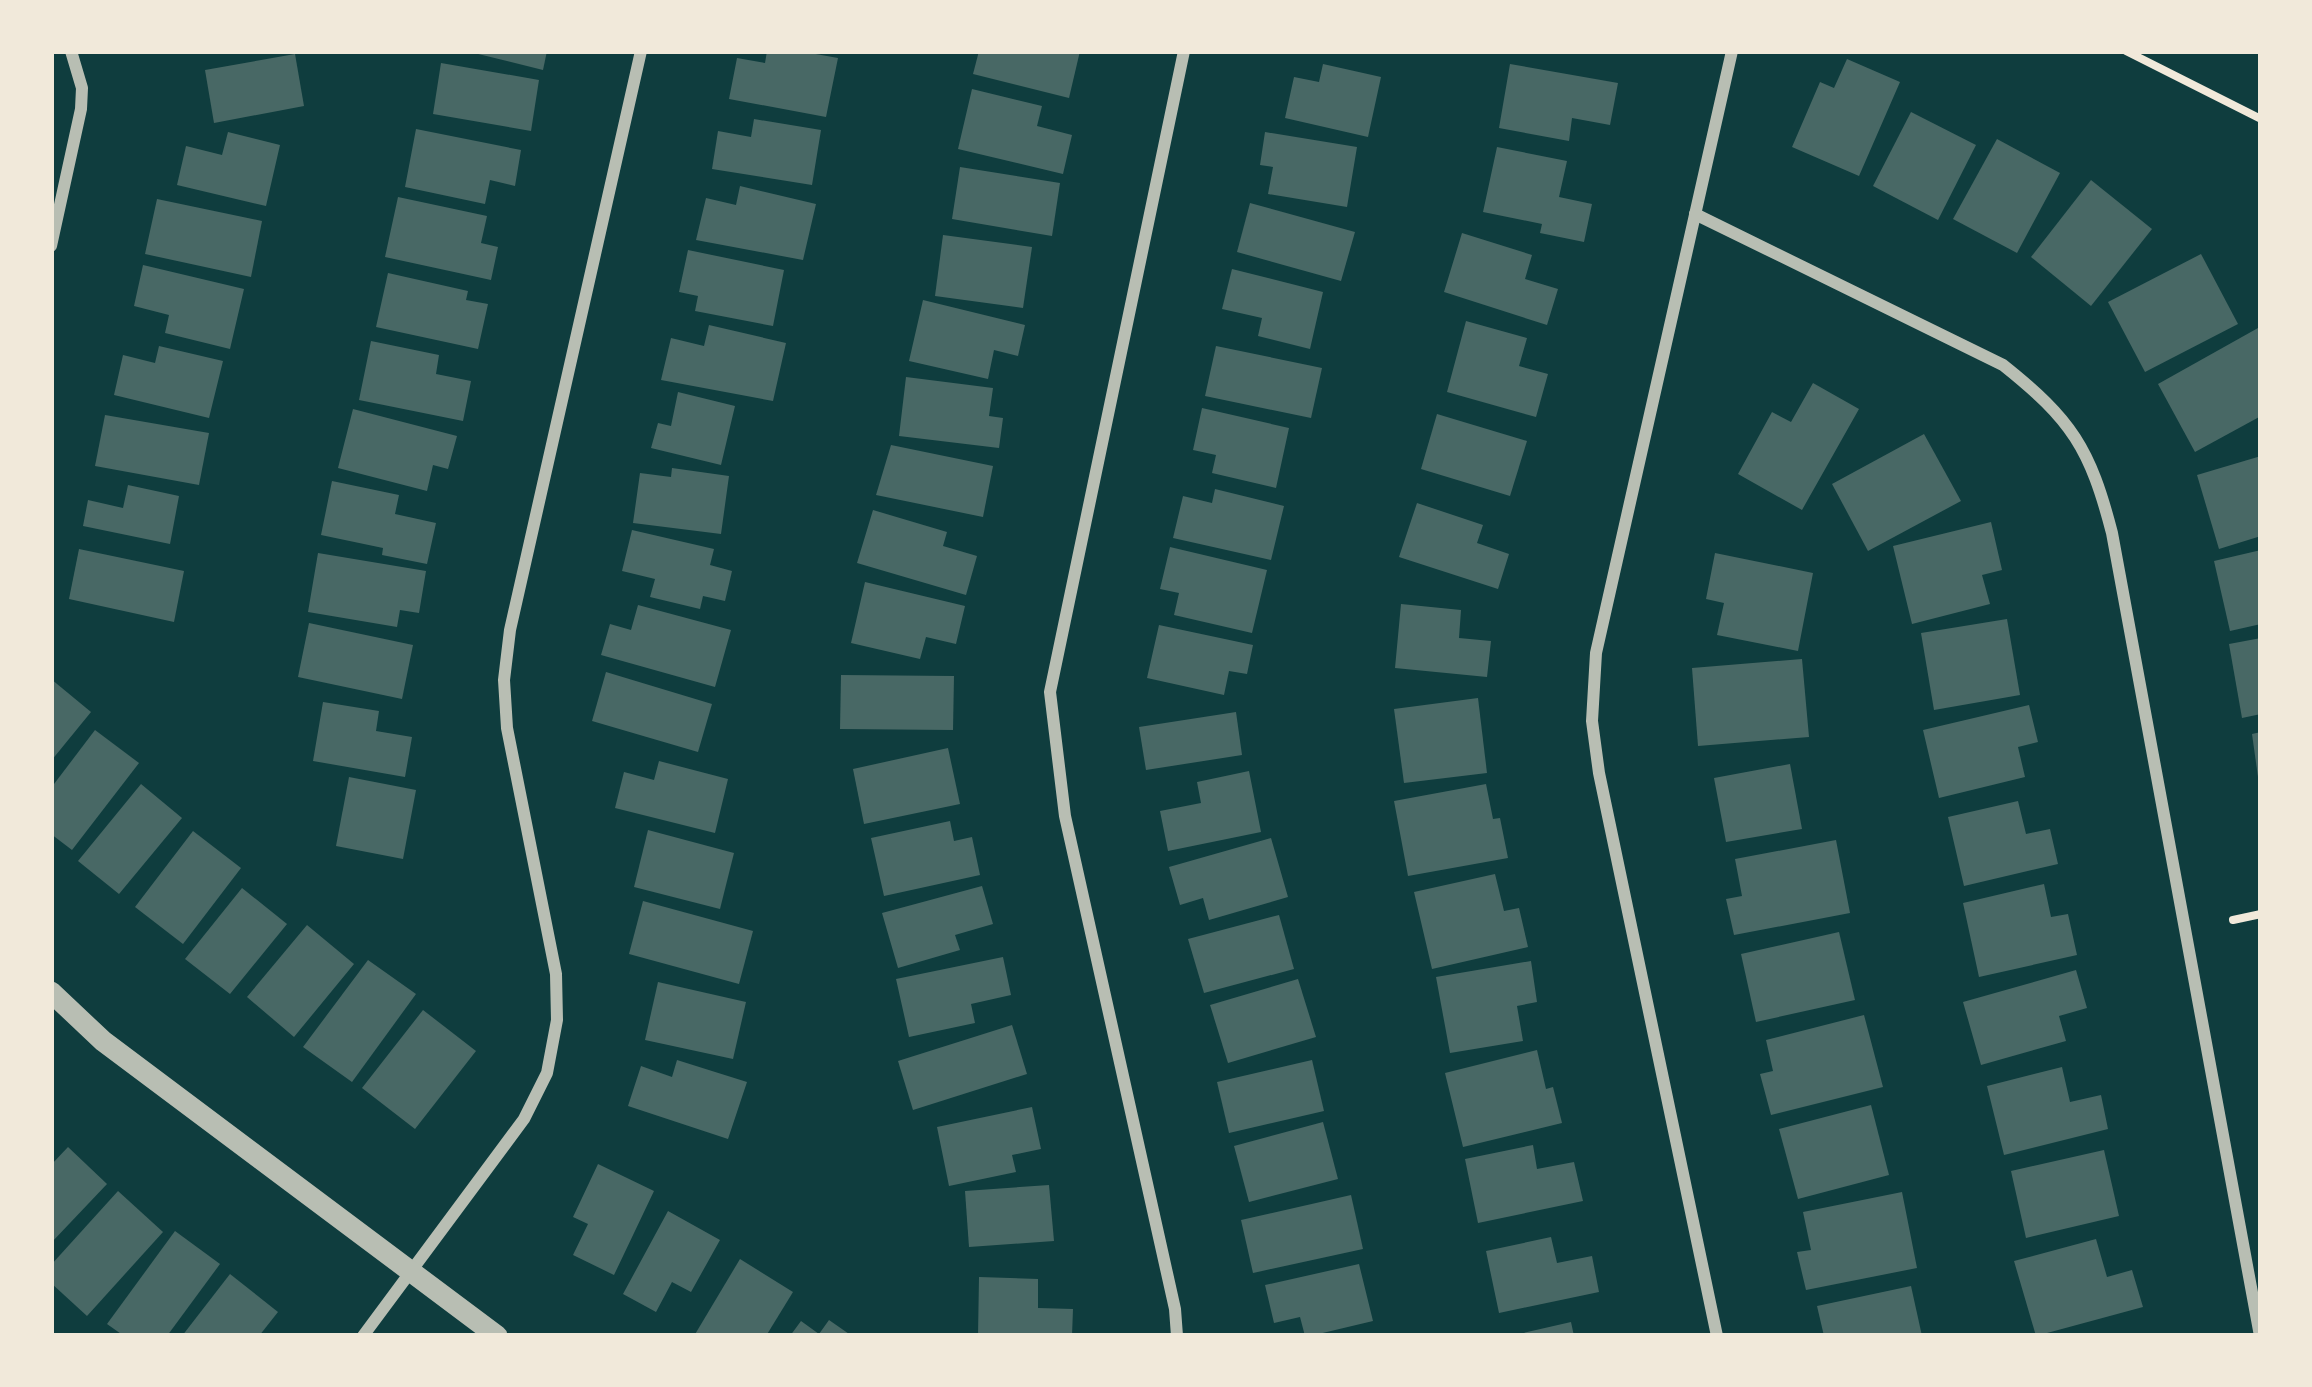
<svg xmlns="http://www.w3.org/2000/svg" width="2312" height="1387" viewBox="0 0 2312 1387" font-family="'Alegreya Sans',sans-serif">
<rect width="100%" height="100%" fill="#0f3d3e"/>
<g fill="#486865">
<polygon points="466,51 547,51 543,70"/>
<polygon points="767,51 799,51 838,58 826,117 729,99 737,58 765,63"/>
<polygon points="979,51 1080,51 1069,98 973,74"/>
<polygon points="295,54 304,106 214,123 205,70"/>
<polygon points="1847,59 1900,82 1859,176 1792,147 1820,82 1834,88"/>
<polygon points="441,63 539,80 531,131 433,114"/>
<polygon points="1323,64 1381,77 1368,137 1285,118 1294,77 1319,82"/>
<polygon points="1510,64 1618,83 1610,125 1572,118 1569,141 1499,128"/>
<polygon points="972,89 1042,106 1037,126 1072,135 1063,174 958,149"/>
<polygon points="1911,112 1976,145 1938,220 1873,186"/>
<polygon points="754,119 821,130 812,185 712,169 718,131 751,137"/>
<polygon points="416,129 521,150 515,186 490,180 485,204 405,187"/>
<polygon points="228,132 280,145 266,206 177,185 186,146 222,155"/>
<polygon points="1265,132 1357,147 1347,207 1268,194 1273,167 1260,165"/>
<polygon points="1997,139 2060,173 2017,253 1953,219"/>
<polygon points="1497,147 1567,161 1559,197 1592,204 1584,242 1540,233 1542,224 1483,212"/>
<polygon points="960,167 1060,183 1052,236 952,219"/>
<polygon points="2091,180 2152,229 2091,306 2031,257"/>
<polygon points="740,186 816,204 803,260 696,240 706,198 736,205"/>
<polygon points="398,197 487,216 481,243 498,247 491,280 385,257"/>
<polygon points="157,199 262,221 251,277 145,254"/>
<polygon points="1250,203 1355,232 1341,281 1237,252"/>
<polygon points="1462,233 1532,255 1525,279 1558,289 1547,325 1444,292"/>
<polygon points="943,235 1032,247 1023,308 935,296"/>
<polygon points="688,250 784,270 773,326 695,311 698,296 679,292"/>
<polygon points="2201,254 2238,324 2145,372 2108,302"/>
<polygon points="143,265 244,289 230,349 165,333 169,315 134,306"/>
<polygon points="1232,269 1323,292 1310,349 1258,336 1262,318 1222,309"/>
<polygon points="388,273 468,291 466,300 488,304 478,349 376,327"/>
<polygon points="923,300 1025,325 1018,356 994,350 988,379 909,361"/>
<polygon points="1466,321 1527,338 1519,366 1548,374 1536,417 1447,392"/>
<polygon points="709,325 786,343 773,401 661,380 671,338 704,346"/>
<polygon points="2258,328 2261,416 2195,452 2158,384"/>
<polygon points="371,341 439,355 436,374 471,381 463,421 359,400"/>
<polygon points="159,346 223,361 209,418 114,395 123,355 155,363"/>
<polygon points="1216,346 1322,368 1311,418 1205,396"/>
<polygon points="906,377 993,388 989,416 1003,418 999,448 899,436"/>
<polygon points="1813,383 1859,409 1802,510 1738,474 1772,412 1791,422"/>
<polygon points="678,392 735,406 721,465 651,448 658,423 671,426"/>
<polygon points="1202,408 1289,428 1276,488 1212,473 1216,455 1193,450"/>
<polygon points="353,409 457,436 448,469 433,465 427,491 338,468"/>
<polygon points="1437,414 1527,441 1510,496 1421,469"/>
<polygon points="105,415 209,433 199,485 95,466"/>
<polygon points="1924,434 1961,501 1868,551 1832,484"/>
<polygon points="891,445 993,466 983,517 876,495"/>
<polygon points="2261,456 2261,536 2219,549 2197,475"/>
<polygon points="672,468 729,476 721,534 633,523 640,473 671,477"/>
<polygon points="332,481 399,495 395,514 436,523 427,564 382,555 383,548 321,535"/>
<polygon points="128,485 179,496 170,544 83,526 88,500 123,508"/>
<polygon points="1215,489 1284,506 1271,560 1173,538 1183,496 1212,503"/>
<polygon points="1417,503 1483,525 1477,543 1509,554 1498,589 1399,557"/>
<polygon points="873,510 947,532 943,546 977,556 966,595 857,563"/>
<polygon points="1991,522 2002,570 1982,575 1990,604 1912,624 1893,546"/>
<polygon points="632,530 714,549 710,565 732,571 725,601 703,596 700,609 650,597 655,579 622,571"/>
<polygon points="1170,547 1267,570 1252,633 1174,615 1179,593 1160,589"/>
<polygon points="79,549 184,571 174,622 69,599"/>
<polygon points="2261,550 2261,624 2230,631 2214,561"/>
<polygon points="318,553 426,571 419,613 400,610 397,627 308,612"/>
<polygon points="1715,553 1813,573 1798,651 1717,635 1724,603 1706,599"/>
<polygon points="865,582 965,606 956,644 926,637 920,659 851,643"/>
<polygon points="1401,604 1461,610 1459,638 1491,641 1487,677 1395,668"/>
<polygon points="638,605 731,630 715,687 601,655 610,624 631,630"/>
<polygon points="2007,619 2020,695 1934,710 1921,633"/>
<polygon points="309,623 413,645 402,699 298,677"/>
<polygon points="1159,625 1253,645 1247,674 1229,671 1224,695 1147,678"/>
<polygon points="2261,638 2261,714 2242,718 2229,644"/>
<polygon points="1802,659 1809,737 1698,746 1692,668"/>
<polygon points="606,672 712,704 698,752 592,721"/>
<polygon points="841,675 954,676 953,730 840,729"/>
<polygon points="51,679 91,712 51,761"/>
<polygon points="1478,698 1487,773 1404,783 1394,709"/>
<polygon points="323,702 379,711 376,731 412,737 405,777 313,761"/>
<polygon points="2029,705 2038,742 2018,747 2025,777 1939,798 1923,730"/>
<polygon points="1236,712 1242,755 1146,770 1139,727"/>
<polygon points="95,730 139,763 72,850 51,834 51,788"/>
<polygon points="2261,732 2261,777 2258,777 2252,734"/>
<polygon points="948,748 960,804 864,824 853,769"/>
<polygon points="659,761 728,779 715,833 615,808 624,772 654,780"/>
<polygon points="1790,764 1802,829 1726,842 1714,778"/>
<polygon points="1249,771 1261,832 1168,851 1160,811 1201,803 1197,782"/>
<polygon points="349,777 416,790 403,859 336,846"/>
<polygon points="141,784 182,818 119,894 78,861"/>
<polygon points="1486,784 1493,819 1500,818 1508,858 1408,876 1394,801"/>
<polygon points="2018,801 2026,834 2050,829 2058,864 1964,886 1948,817"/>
<polygon points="950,821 954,841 972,837 980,875 884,896 871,838"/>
<polygon points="648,830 734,853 720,909 634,887"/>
<polygon points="193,831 241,868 183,944 135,907"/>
<polygon points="1271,838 1288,897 1209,920 1203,898 1180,905 1169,867"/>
<polygon points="1836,840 1850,913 1734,935 1726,899 1742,896 1735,859"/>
<polygon points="1495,874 1504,911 1519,908 1528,947 1432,969 1414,892"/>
<polygon points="2044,884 2051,917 2068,914 2077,955 1979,977 1963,903"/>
<polygon points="982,886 993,924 955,935 960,950 898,968 882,913"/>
<polygon points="242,888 287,924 230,994 185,959"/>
<polygon points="643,901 753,931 739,984 629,954"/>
<polygon points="1279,915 1294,969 1204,993 1188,939"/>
<polygon points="307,925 354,964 294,1037 247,997"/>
<polygon points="1839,932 1855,1000 1756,1022 1741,954"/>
<polygon points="1003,957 1011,995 971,1004 975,1023 909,1037 896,979"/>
<polygon points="368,960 416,994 352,1082 303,1047"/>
<polygon points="1531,961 1537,1002 1517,1006 1523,1041 1450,1053 1436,977"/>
<polygon points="2076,970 2087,1008 2059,1016 2066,1041 1981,1065 1963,1002"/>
<polygon points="1298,979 1316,1037 1228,1063 1210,1005"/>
<polygon points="658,982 746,1002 733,1059 645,1040"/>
<polygon points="423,1010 476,1051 415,1129 362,1088"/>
<polygon points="1864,1015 1883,1087 1771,1115 1760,1074 1773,1071 1766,1040"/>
<polygon points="1012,1025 1027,1074 913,1110 898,1061"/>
<polygon points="1537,1050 1546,1089 1553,1087 1562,1123 1463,1147 1445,1073"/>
<polygon points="677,1060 747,1082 728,1139 628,1106 641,1066 672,1077"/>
<polygon points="1312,1060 1324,1111 1229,1133 1217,1082"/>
<polygon points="2062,1067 2070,1102 2101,1095 2108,1129 2004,1155 1987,1086"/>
<polygon points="1871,1105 1889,1175 1798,1199 1779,1129"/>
<polygon points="1032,1107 1041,1149 1012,1155 1016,1172 949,1186 937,1127"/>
<polygon points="1323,1122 1338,1179 1249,1202 1234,1146"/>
<polygon points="1533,1145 1537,1169 1574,1162 1583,1201 1478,1223 1465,1159"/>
<polygon points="68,1147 107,1184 51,1243 51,1165"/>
<polygon points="2104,1150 2119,1216 2026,1238 2011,1171"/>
<polygon points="598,1164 654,1191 614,1275 573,1255 588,1224 573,1217"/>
<polygon points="1049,1185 1054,1241 969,1247 965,1191"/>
<polygon points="118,1191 163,1232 87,1316 51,1283 51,1265"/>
<polygon points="1902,1192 1917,1268 1806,1290 1797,1252 1811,1250 1803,1212"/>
<polygon points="1351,1195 1363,1249 1253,1273 1241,1220"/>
<polygon points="668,1211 720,1240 691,1292 672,1282 656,1312 623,1294"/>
<polygon points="175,1231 220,1264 167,1336 124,1336 107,1324"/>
<polygon points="1551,1237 1557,1263 1592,1256 1599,1292 1499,1313 1486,1251"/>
<polygon points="2096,1239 2107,1277 2132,1270 2143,1307 2036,1336 2014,1261"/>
<polygon points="740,1259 793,1292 766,1336 694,1336"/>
<polygon points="1359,1264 1373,1321 1310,1336 1305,1336 1300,1317 1274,1323 1265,1285"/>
<polygon points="230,1274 278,1312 259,1336 182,1336"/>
<polygon points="979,1277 1038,1279 1038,1308 1073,1309 1072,1336 978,1336"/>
<polygon points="1911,1286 1922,1336 1824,1336 1817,1306"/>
<polygon points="829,1320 852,1336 790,1336 801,1321 819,1334"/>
<polygon points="1571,1322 1574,1336 1519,1336 1519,1334"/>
</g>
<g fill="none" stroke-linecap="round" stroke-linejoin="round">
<g stroke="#f1e9da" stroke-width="8">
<polyline points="2126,51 2261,119"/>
<polyline points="2233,920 2261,914"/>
</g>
<g stroke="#b8beb3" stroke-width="12">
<path d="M1695 214 2003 365C2072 420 2090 448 2112 533L2260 1336"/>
<polyline points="51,246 81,109 82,88 71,51"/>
<polyline points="363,1336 524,1119 547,1073 557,1020 556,974 507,728 504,680 510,630 641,51"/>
<polyline points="1177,1336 1175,1309 1065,816 1050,692 1184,51"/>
<polyline points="1717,1336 1599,773 1592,721 1596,653 1732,51"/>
</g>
<polyline stroke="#b8beb3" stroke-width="21" points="51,992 103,1041 497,1336"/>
</g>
<rect width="2312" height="1387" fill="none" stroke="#f1e9da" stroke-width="108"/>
</svg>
